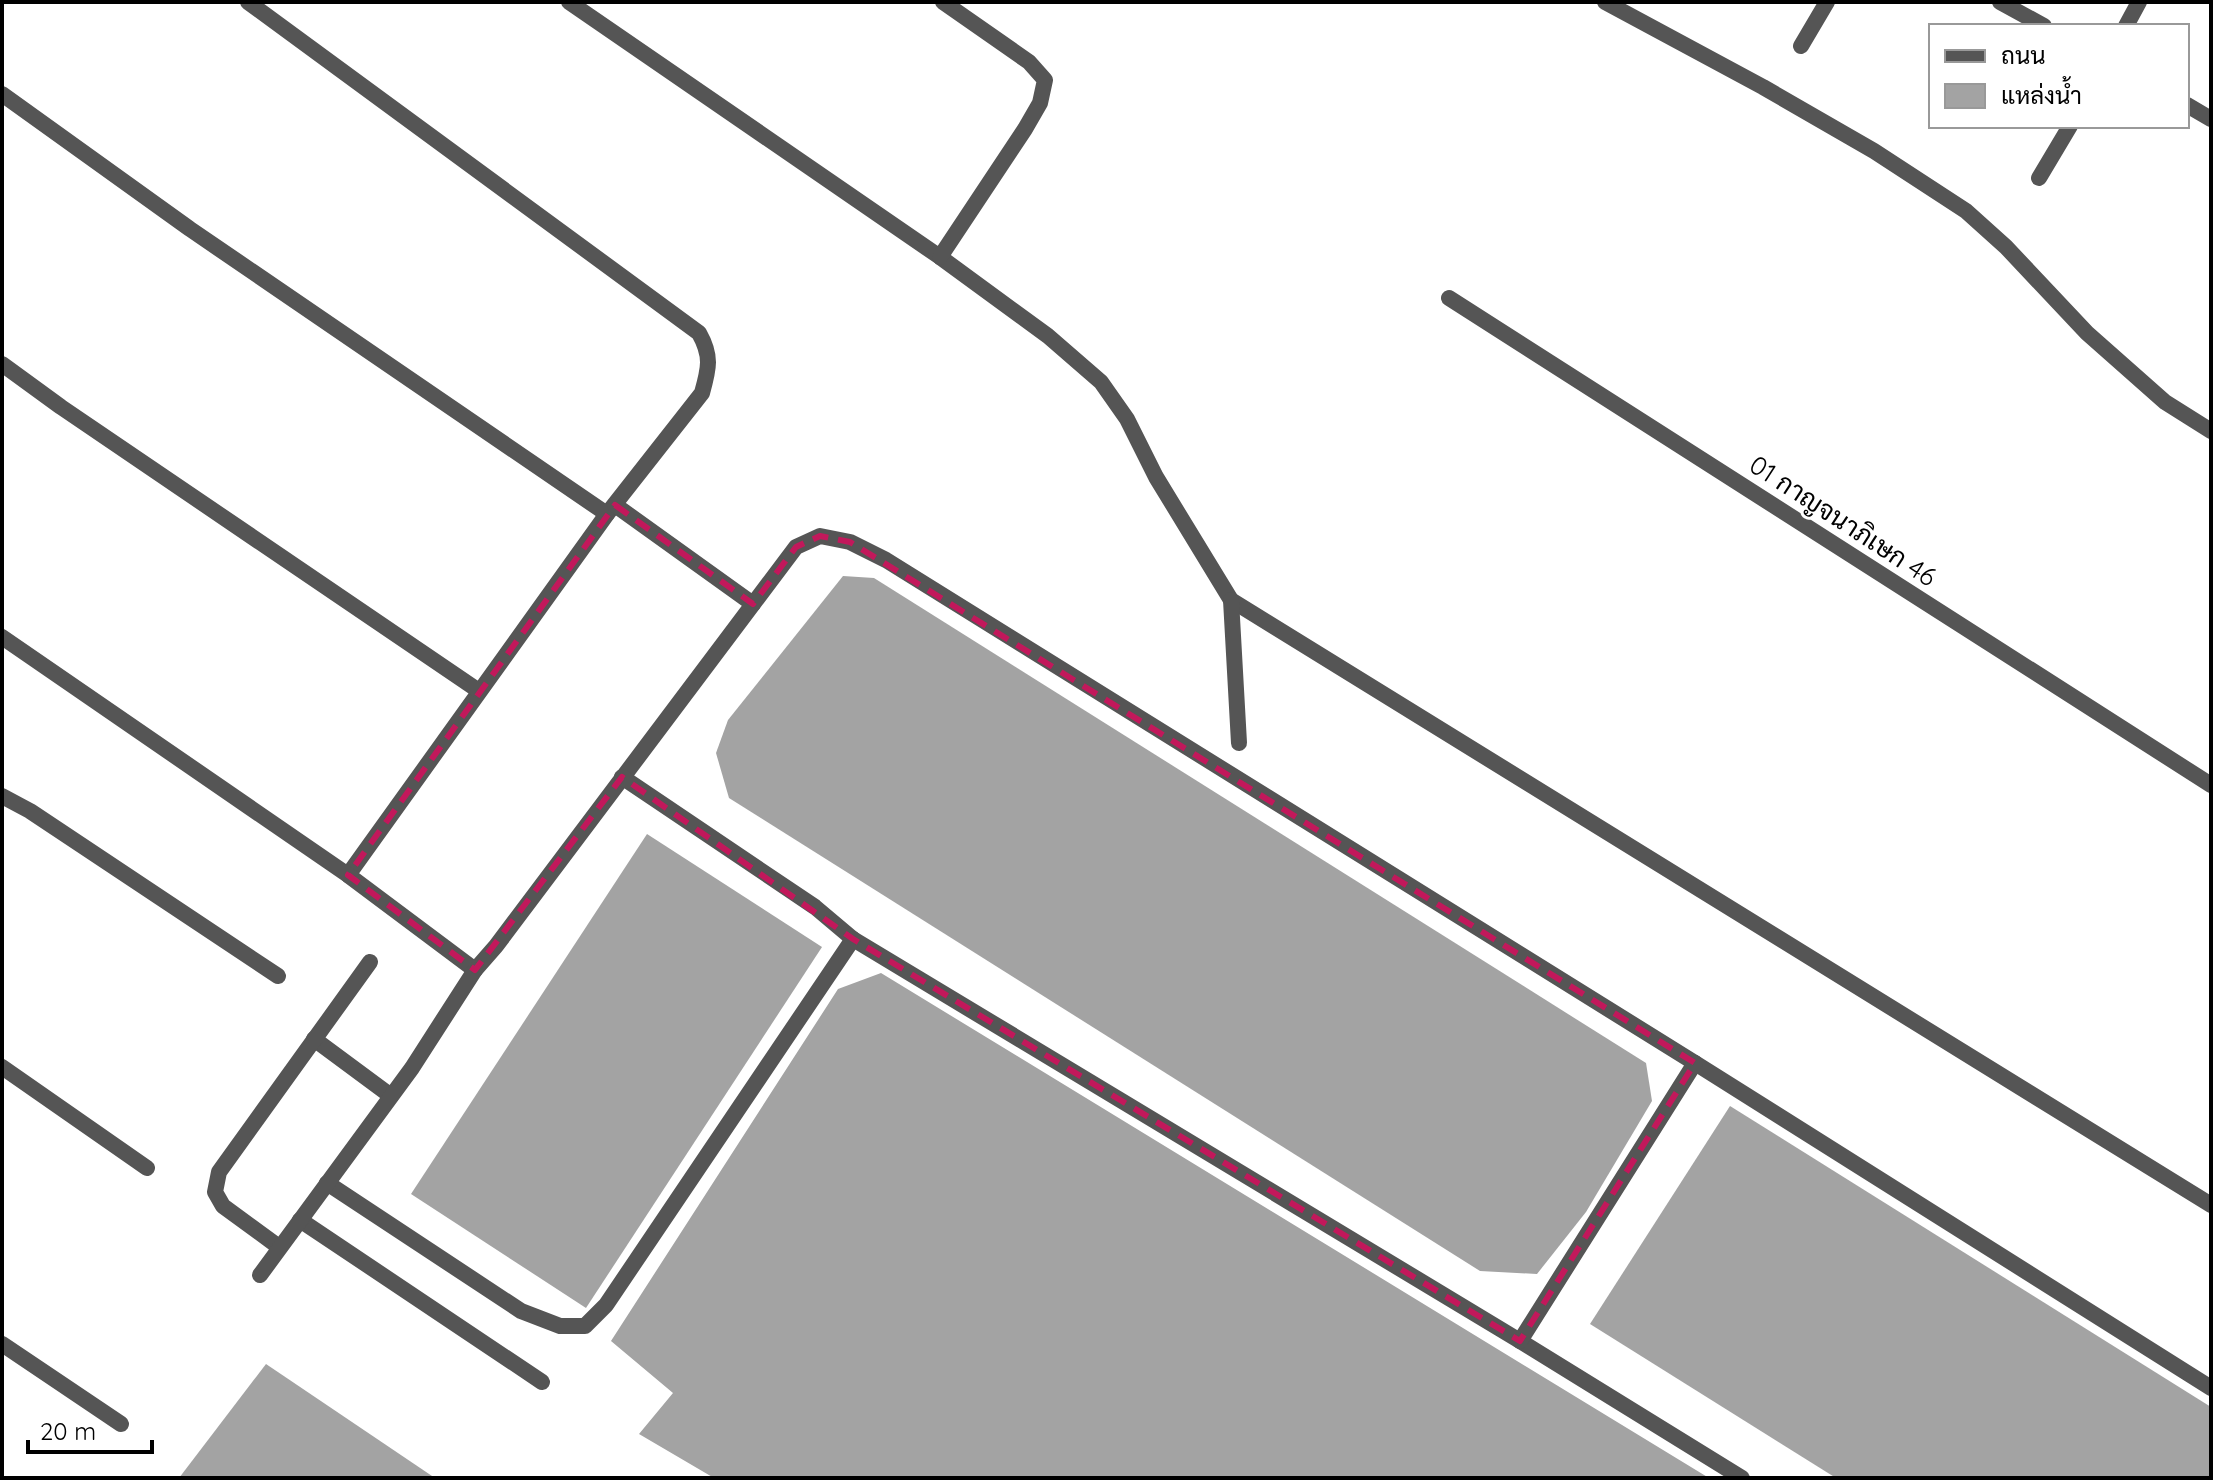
<svg xmlns="http://www.w3.org/2000/svg" width="2213" height="1480" viewBox="0 0 2213 1480" font-family="Quicksand,Sarabun,sans-serif">
<rect width="100%" height="100%" fill="#fff"/>
<g fill="#a3a3a3">
<polygon points="843,576 874,578 1646,1063 1652,1101 1586,1212 1537,1274 1480,1271 729,798 716,753 728,720"/>
<polygon points="647,834 822,947 586,1308 411,1194"/>
<polygon points="881,973 1709,1478 714,1478 639,1434 673,1393 611,1341 838,989"/>
<polygon points="1730,1106 2211,1407 2211,1478 1836,1478 1590,1324"/>
<polygon points="266,1364 435,1478 179,1478"/>
</g>
<g fill="none" stroke-linecap="round" stroke-linejoin="round">
<g stroke="#555" stroke-width="16">
<polyline points="314,1039 391,1096"/>
<polyline points="300,1220 542,1382"/>
<polyline points="279,1247 223,1206 215,1192 219,1172 370,962"/>
</g>
<g stroke="#555" stroke-width="16">
<path d="M248 2 699 333C712 356 709 368 702 393L607 514 348 875"/>
<polyline points="569,2 940,257 1048,336 1101,382 1127,419 1156,477 1231,600 2211,1205"/>
<polyline points="1605,2 1763,87 1874,151 1966,211 2006,247 2087,333 2165,402 2211,431"/>
<polyline points="2000,2 2044,26"/>
<polyline points="2126,26 2139,2"/>
<polyline points="1801,46 1827,2"/>
<polyline points="2,94 190,229 607,514"/>
<polyline points="2187,105 2211,119"/>
<polyline points="2039,178 2070,126"/>
<polyline points="940,257 1025,129 1040,103 1045,80 1029,62 943,2"/>
<polyline points="1449,298 2211,785"/>
<polyline points="2,364 61,407 479,691"/>
<polyline points="615,505 753,604"/>
<polyline points="1231,600 1239,743"/>
<polyline points="2,637 348,875 475,970 496,946 796,547 820,536 850,542 886,560 1695,1063 2211,1388"/>
<polyline points="622,777 815,907 853,939 1520,1341 1742,1478"/>
<polyline points="2,796 30,811 278,976"/>
<polyline points="2,1067 147,1168"/>
<polyline points="327,1183 521,1311 560,1326 585,1326 606,1305 853,939"/>
<polyline points="260,1275 412,1068 475,970"/>
<polyline points="1520,1341 1695,1063"/>
<polyline points="2,1344 121,1424"/>
</g>
</g>
<path fill="none" stroke="#c2185b" stroke-width="6" stroke-dasharray="16 10" stroke-linejoin="round" d="M615 505 753 604 796 547 820 536 850 542 1695 1063 1520 1341 853 939 622 777 475 970 348 875Z"/>
<g text-anchor="middle" stroke-width="6" stroke-linejoin="round" paint-order="stroke">
<g font-size="26" fill="#000" stroke="#fff">
<text transform="translate(1843 521) rotate(33)" y="9">01 กาญจนาภิเษก 46</text>
</g>
</g>
<rect width="2213" height="1480" fill="none" stroke="#000000" stroke-width="8"/>
<rect x="1929" y="24" width="260" height="104" fill="#ffffff" stroke="#999999" stroke-width="2"/>
<rect x="1945" y="50" width="40" height="12" fill="#555555" stroke="#999999" stroke-width="2"/>
<text x="2001" y="64" font-size="24" fill="#000000">ถนน</text>
<rect x="1945" y="84" width="40" height="24" fill="#a3a3a3" stroke="#999999" stroke-width="2"/>
<text x="2001" y="104" font-size="24" fill="#000000">แหล่งน้ำ</text>
<path d="M28 1440v12h124v-12" fill="none" stroke="#000000" stroke-width="4"/>
<text x="40" y="1440" font-size="24" fill="#000000" stroke="#ffffff" stroke-width="6" paint-order="stroke">20 m</text>
</svg>
